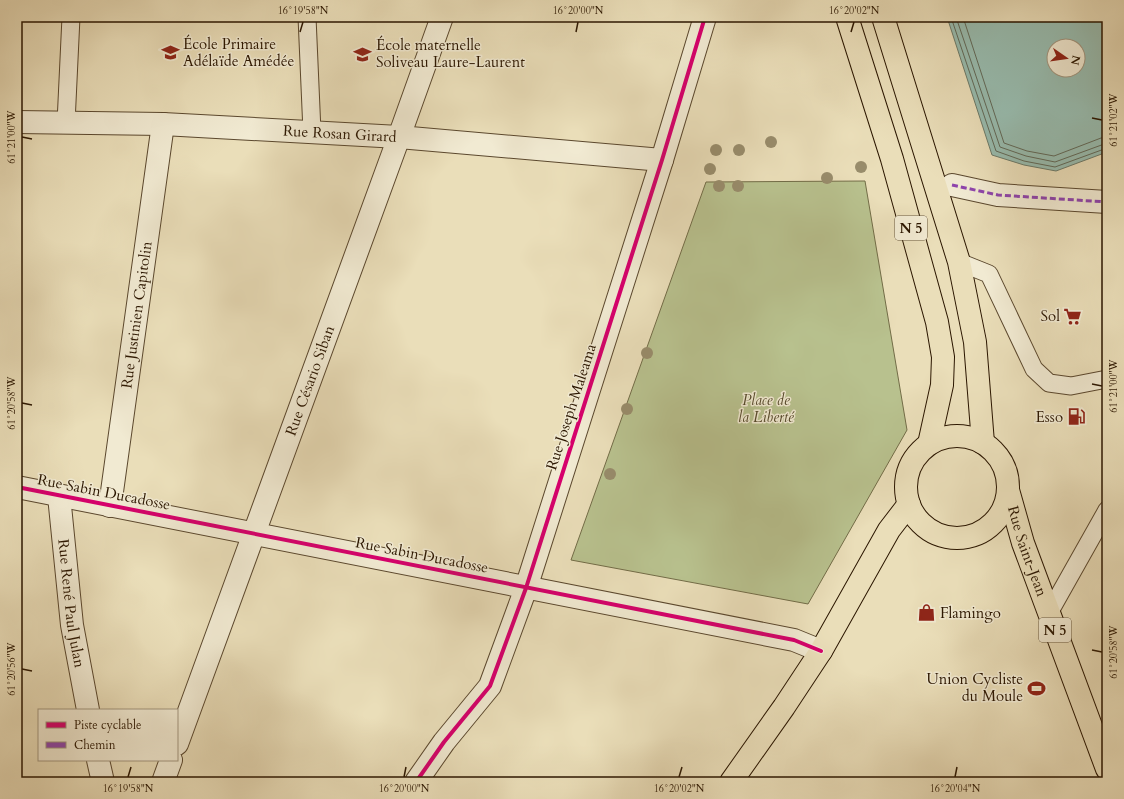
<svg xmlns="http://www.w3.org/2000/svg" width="1124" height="799" viewBox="0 0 1124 799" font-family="Cardo,serif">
<rect width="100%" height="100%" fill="#eadeb9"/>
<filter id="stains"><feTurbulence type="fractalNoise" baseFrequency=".005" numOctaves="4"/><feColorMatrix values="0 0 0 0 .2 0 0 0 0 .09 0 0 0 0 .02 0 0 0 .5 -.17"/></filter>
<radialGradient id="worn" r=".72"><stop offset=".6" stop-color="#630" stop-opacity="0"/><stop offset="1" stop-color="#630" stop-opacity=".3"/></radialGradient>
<polygon fill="#b8c18e" stroke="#726c47" points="865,181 907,430 808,604 571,560 706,182"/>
<path fill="#98bcaf" stroke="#6c7a69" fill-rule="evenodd" d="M947 17H1107V152L1056 171 1024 165 992 155ZM1054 46H1078V70H1054Z"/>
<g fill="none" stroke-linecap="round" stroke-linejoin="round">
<g stroke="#626958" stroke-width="1">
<polyline points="951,17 996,151 1024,161 1055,167 1107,148"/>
<polyline points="956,17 1000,147 1026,156 1055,162 1107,143"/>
<polyline points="963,17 1004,143 1027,151 1054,156 1101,138 1107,137"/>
</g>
<defs>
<g id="service">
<polyline points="307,17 312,132"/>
<polyline points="66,123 71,17"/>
<polyline points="959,262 989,274 1034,369 1049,383 1071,386 1107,379"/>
<polyline points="1049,613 1107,510"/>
</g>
<polyline id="pedestrian" points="952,185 998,195 1107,202"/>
<g id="minor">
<path id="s1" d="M17 122 163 124 399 137 662 160"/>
<polyline points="17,487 794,640 821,651"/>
<path id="s2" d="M59 496 72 625 88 710"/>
<path id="s3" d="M110 506 163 124"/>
<path id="s4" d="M177 744 399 137 442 17"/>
<polyline points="98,760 103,782"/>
<polyline points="163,782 171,760"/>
<polyline points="416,782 444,742 490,686 526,588 662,160 705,17"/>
</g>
<g id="primary">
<polyline points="847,17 892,159 937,322 943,357 942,385 929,444"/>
<polyline points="883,17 959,262 975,342 983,443"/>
<circle cx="957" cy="487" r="51"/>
<path id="s5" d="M1008 490 1023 543 1107 769"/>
<polyline points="731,782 784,707 821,651 889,530 909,504"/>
</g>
</defs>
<use href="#service" stroke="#5b482e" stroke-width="19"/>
<use href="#pedestrian" stroke="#5b482e" stroke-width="24"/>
<use href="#minor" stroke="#5b482e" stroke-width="24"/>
<use href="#primary" stroke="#2b1600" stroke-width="24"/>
<use href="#service" stroke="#f1ead2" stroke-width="17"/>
<use href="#pedestrian" stroke="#f1ead2" stroke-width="22"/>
<use href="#minor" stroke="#f1ead2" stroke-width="22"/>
<use href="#primary" stroke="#eadeb9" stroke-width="22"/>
<polyline stroke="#8e44ad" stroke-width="3" stroke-dasharray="6 3" stroke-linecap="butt" points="952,185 998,195 1107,202"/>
<defs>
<g id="cycleway">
<polyline points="17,487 794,640 821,651"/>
<polyline points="416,782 444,742 490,686 526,588 662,160 705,17"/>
</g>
</defs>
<use href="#cycleway" stroke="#f1ead2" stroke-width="6"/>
<use href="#cycleway" stroke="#d6006c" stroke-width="4"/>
</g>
<g fill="#988c6b">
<circle cx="771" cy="142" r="6"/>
<circle cx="716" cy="150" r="6"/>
<circle cx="739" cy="150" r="6"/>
<circle cx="861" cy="167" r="6"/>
<circle cx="710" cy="169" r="6"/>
<circle cx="827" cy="178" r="6"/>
<circle cx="719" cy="186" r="6"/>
<circle cx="738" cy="186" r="6"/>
<circle cx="647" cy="353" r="6"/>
<circle cx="627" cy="409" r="6"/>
<circle cx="610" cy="474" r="6"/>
</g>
<path fill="none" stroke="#2b1600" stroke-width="1.5" d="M300 32 303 22M576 32 578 22M851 32 854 22M1092 118 1102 120M22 137 32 139M1092 384 1102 386M22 403 32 405M1092 650 1102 652M22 669 32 671M128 777 131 767M404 777 406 767M679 777 682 767M955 777 957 767"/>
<defs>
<symbol id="school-bare" viewBox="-9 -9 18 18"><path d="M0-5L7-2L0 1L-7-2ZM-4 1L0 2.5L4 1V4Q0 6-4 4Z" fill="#8f2418" stroke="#f1ead2" stroke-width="2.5" paint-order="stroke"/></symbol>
<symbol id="supermarket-bare" viewBox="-9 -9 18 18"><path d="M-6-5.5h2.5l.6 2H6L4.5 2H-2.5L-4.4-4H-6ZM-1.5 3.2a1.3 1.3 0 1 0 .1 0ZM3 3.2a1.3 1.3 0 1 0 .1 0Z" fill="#8f2418" stroke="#f1ead2" stroke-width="2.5" paint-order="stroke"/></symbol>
<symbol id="fuel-bare" viewBox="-9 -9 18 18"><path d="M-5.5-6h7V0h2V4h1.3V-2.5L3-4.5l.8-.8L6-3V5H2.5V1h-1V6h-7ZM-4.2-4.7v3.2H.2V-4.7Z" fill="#8f2418" stroke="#f1ead2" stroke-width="2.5" paint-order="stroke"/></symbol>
<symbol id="shop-bare" viewBox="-9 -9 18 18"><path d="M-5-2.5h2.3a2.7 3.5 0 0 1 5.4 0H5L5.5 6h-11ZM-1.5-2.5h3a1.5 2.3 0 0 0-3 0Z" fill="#8f2418" stroke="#f1ead2" stroke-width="2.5" paint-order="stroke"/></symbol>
<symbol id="stadium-bare" viewBox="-9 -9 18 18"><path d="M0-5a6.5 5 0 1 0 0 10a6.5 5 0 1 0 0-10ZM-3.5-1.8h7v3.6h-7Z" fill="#8f2418" stroke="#f1ead2" stroke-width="2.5" paint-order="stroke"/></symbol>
</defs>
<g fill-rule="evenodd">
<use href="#school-bare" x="158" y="40" width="25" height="25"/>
<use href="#school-bare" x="350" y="42" width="25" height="25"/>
<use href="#supermarket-bare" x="1060" y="304" width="25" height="25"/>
<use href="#fuel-bare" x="1064" y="404" width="25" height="25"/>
<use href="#shop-bare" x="914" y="600" width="25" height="25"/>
<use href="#stadium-bare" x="1024" y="676" width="25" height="25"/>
</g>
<g text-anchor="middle" stroke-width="3" stroke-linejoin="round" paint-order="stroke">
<g fill="#f1ead2" stroke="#66563f" stroke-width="1">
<rect x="895" y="216" width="32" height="24" rx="3"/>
<rect x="1039" y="618" width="32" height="24" rx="3"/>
</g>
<g font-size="14" font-weight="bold" fill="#2b1600">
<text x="911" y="233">N 5</text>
<text x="1055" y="635">N 5</text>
</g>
<g font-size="15" fill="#2b1600" stroke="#f1ead2" text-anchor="start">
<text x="183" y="49">École Primaire<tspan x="183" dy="17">Adélaïde Amédée</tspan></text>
<text x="376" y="50">École maternelle<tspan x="376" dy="17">Soliveau Laure-Laurent</tspan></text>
<text x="1060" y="321" text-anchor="end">Sol</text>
<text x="1063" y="422" text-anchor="end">Esso</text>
<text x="940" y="618">Flamingo</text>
<text x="1023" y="684" text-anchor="end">Union Cycliste<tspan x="1023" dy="17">du Moule</tspan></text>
</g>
<g font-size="15" fill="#2b1600" stroke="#f1ead2">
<text dy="5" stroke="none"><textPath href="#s1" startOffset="323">Rue Rosan Girard</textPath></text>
<text dy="5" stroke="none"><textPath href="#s3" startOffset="193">Rue Justinien Capitolin</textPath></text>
<text dy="5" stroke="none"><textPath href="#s4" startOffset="387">Rue Césario Siban</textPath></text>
<text transform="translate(571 407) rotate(-72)" y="5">Rue Joseph Maleama</text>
<text transform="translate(104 492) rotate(11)" y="5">Rue Sabin Ducadosse</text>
<text dy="5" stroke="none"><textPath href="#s5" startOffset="64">Rue Saint-Jean</textPath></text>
<text transform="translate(422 555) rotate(11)" y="5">Rue Sabin Ducadosse</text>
<text dy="5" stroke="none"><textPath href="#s2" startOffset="108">Rue René Paul Julan</textPath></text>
</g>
<g font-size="15" font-style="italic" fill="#55492b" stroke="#f1ead2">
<text x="766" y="405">Place de<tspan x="766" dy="17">la Liberté</tspan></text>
</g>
</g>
<rect width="1124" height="799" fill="none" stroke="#eadeb9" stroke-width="44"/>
<rect x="38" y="709" width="140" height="52" fill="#f1ead2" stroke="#a2957e"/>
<rect x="46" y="722" width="20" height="6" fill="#d6006c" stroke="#a2957e"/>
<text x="74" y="729" font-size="12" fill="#2b1600">Piste cyclable</text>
<rect x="46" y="742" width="20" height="6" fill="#8e44ad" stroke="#a2957e"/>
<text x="74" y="749" font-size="12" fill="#2b1600">Chemin</text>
<g transform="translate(1066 58) rotate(103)"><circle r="19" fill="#f1ead2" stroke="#a2957e"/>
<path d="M0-3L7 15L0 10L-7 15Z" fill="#8f2418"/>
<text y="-6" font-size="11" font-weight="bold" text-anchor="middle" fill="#2b1600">N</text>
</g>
<rect x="22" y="22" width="1080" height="755" fill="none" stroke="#2b1600" stroke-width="1.5"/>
<g font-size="10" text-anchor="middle" fill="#2b1600">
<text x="303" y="14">16°19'58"N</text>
<text x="578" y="14">16°20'00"N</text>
<text x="854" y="14">16°20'02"N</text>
<text transform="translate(1113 120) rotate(-90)" y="4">61°21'02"W</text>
<text transform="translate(11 137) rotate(-90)" y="4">61°21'00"W</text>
<text transform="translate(1113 386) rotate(-90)" y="4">61°21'00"W</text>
<text transform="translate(11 403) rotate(-90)" y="4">61°20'58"W</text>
<text transform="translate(1113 652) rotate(-90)" y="4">61°20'58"W</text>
<text transform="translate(11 669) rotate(-90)" y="4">61°20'56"W</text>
<text x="128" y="792">16°19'58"N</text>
<text x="404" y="792">16°20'00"N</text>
<text x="679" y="792">16°20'02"N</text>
<text x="955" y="792">16°20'04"N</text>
</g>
<rect width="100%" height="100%" filter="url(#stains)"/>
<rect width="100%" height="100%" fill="url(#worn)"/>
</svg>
